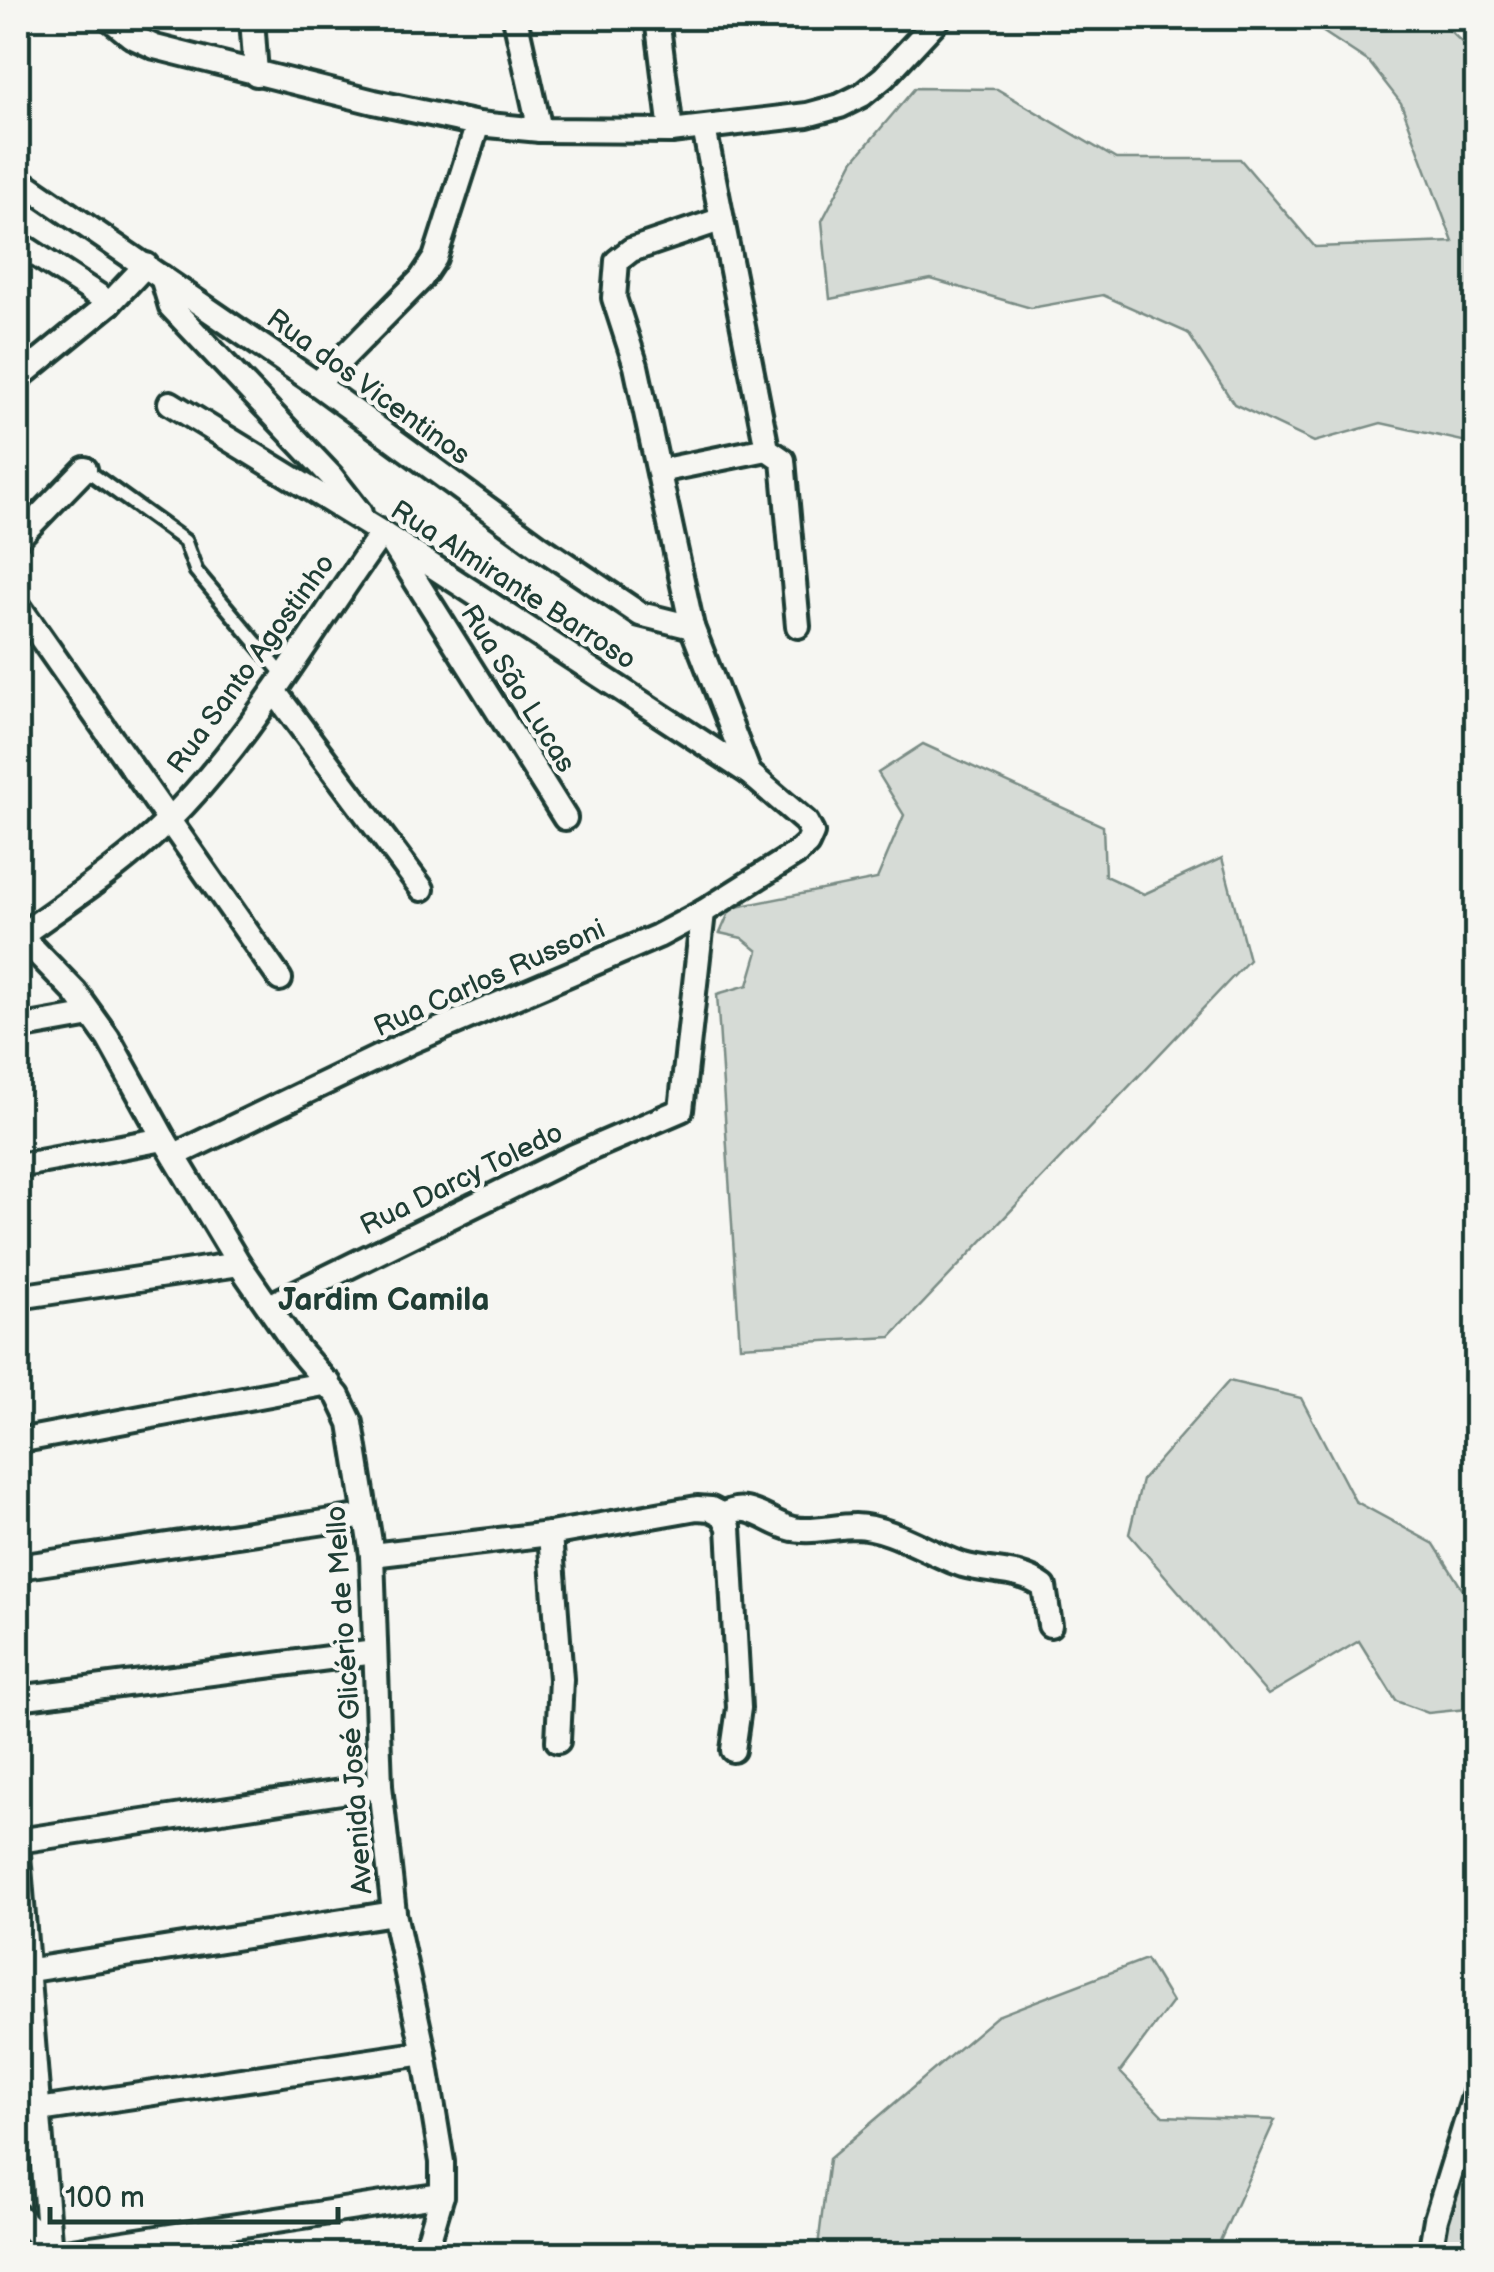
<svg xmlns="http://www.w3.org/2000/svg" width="1494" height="2272" viewBox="0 0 1494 2272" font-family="'Balsamiq Sans',sans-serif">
<rect width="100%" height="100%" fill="#f6f6f2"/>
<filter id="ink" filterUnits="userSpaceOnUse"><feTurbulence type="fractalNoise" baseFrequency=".01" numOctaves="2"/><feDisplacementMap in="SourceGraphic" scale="20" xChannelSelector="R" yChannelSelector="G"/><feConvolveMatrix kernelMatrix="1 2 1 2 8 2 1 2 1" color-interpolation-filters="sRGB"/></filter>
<g filter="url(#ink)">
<g fill="#d6dbd6" stroke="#7a8c85" stroke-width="2.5">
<polygon points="1302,18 1437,18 1476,56 1476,444 1381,423 1314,442 1234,404 1188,333 1103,295 1031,308 931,279 830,299 822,221 854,160 915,88 997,89 1116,159 1240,159 1315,247 1453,242 1401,103 1369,62"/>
<polygon points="923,744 1103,826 1105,876 1144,894 1222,858 1249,960 891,1337 740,1346 717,994 748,985 758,951 742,938 720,933 731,908 877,879 904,815 878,773"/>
<polygon points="1229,1381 1301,1398 1355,1501 1434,1544 1476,1611 1476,1708 1428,1713 1396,1701 1359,1641 1268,1695 1129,1534 1142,1480"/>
<polygon points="1146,1959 1172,2002 1120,2072 1163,2116 1275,2120 1214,2254 817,2254 829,2159 997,2016"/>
<polygon points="1476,2120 1476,2254 1446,2254 1442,2236"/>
</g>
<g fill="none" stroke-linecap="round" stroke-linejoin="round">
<defs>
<polyline id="service" points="85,469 185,541 196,571 284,676"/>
<g id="minor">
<polyline points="109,18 131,36 155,47 374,102 478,124 540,130 671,131 807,115 840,106 862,95 884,77 939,18"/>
<polyline points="252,18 256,74"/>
<polyline points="515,18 540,130"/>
<polyline points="657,18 671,131"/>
<polyline points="704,128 767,449 783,460 798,626"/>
<polyline points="18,179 317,384 539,546 640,614 692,627"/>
<polyline points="720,220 631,250 617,261 614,298 636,366 692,627 749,773"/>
<polyline points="18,243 110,303"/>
<polyline points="162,277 171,307 331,476 360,513"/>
<polyline points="18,378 110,303 146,265"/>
<polyline points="317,384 421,279 435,258 478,124"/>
<polyline points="170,403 382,533 749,773 806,822 812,833 807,844 797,853 703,912 658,936 410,1042 175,1155"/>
<polyline points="659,471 767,449"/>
<polyline points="18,538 85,469"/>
<polyline points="394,546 565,818"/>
<polyline points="18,605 280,979"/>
<polyline points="274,691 422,889"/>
<polyline points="18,933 75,992 108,1038 164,1139 239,1264 297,1348 338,1396 351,1423 372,1555 380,1786 394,1913 424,2053 442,2162 442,2195 430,2236 422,2254"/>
<path d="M20 936C69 900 123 866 166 823 252 739 312 629 382 533"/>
<polyline points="18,1028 91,1015"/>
<polyline points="18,1166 164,1139"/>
<polyline points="18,1297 239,1264"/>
<polyline points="269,1306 574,1156 681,1110 703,912"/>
<polyline points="18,1441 329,1383"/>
<polyline points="723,1515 729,1527 739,1708 733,1750"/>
<polyline points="550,1534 561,1679 558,1741"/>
<path d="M372 1555 550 1534 697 1508 711 1509 723 1515C749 1499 767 1523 793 1529 814 1533 834 1526 855 1526 892 1527 928 1553 963 1565 990 1573 1021 1569 1044 1587L1050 1625"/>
<polyline points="18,1567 366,1516"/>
<polyline points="18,1698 375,1652"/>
<polyline points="18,1841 380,1786"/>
<polyline points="18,1854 50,2254"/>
<polyline points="18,1972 394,1913"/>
<polyline points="39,2110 424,2053"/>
<polyline points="18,2216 49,2246"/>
<polyline points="52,2254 442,2195"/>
<polyline points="1430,2254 1436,2219 1476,2090"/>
</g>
</defs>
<use href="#service" stroke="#1f3d34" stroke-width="19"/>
<use href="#minor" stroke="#1f3d34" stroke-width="30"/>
<use href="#service" stroke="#f6f6f2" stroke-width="11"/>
<use href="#minor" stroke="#f6f6f2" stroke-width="22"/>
</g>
</g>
<g text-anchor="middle" stroke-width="9" stroke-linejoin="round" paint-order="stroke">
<g font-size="28" fill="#1f3d34" stroke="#f6f6f2">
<text transform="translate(369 386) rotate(36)" y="10">Rua dos Vicentinos</text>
<text transform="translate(514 584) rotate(33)" y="10">Rua Almirante Barroso</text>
<text transform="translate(250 663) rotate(-54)" y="10">Rua Santo Agostinho</text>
<text transform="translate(519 688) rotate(58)" y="10">Rua São Lucas</text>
<text transform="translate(489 977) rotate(-24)" y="10">Rua Carlos Russoni</text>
<text transform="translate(461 1178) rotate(-26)" y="10">Rua Darcy Toledo</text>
<text transform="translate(348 1700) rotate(-94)" y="10">Avenida José Glicério de Mello</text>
</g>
<g font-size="32" font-weight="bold" fill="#1f3d34" stroke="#f6f6f2">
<text x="384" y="1310">Jardim Camila</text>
</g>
</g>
<rect width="1494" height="2272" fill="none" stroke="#f6f6f2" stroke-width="60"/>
<rect x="30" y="30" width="1434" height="2212" fill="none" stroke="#1f3d34" stroke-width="4" filter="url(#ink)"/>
<path d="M50 2207v15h288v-15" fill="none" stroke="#1f3d34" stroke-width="5"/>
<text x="65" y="2207" font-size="30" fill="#1f3d34" stroke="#f6f6f2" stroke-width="8" paint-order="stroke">100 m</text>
</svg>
